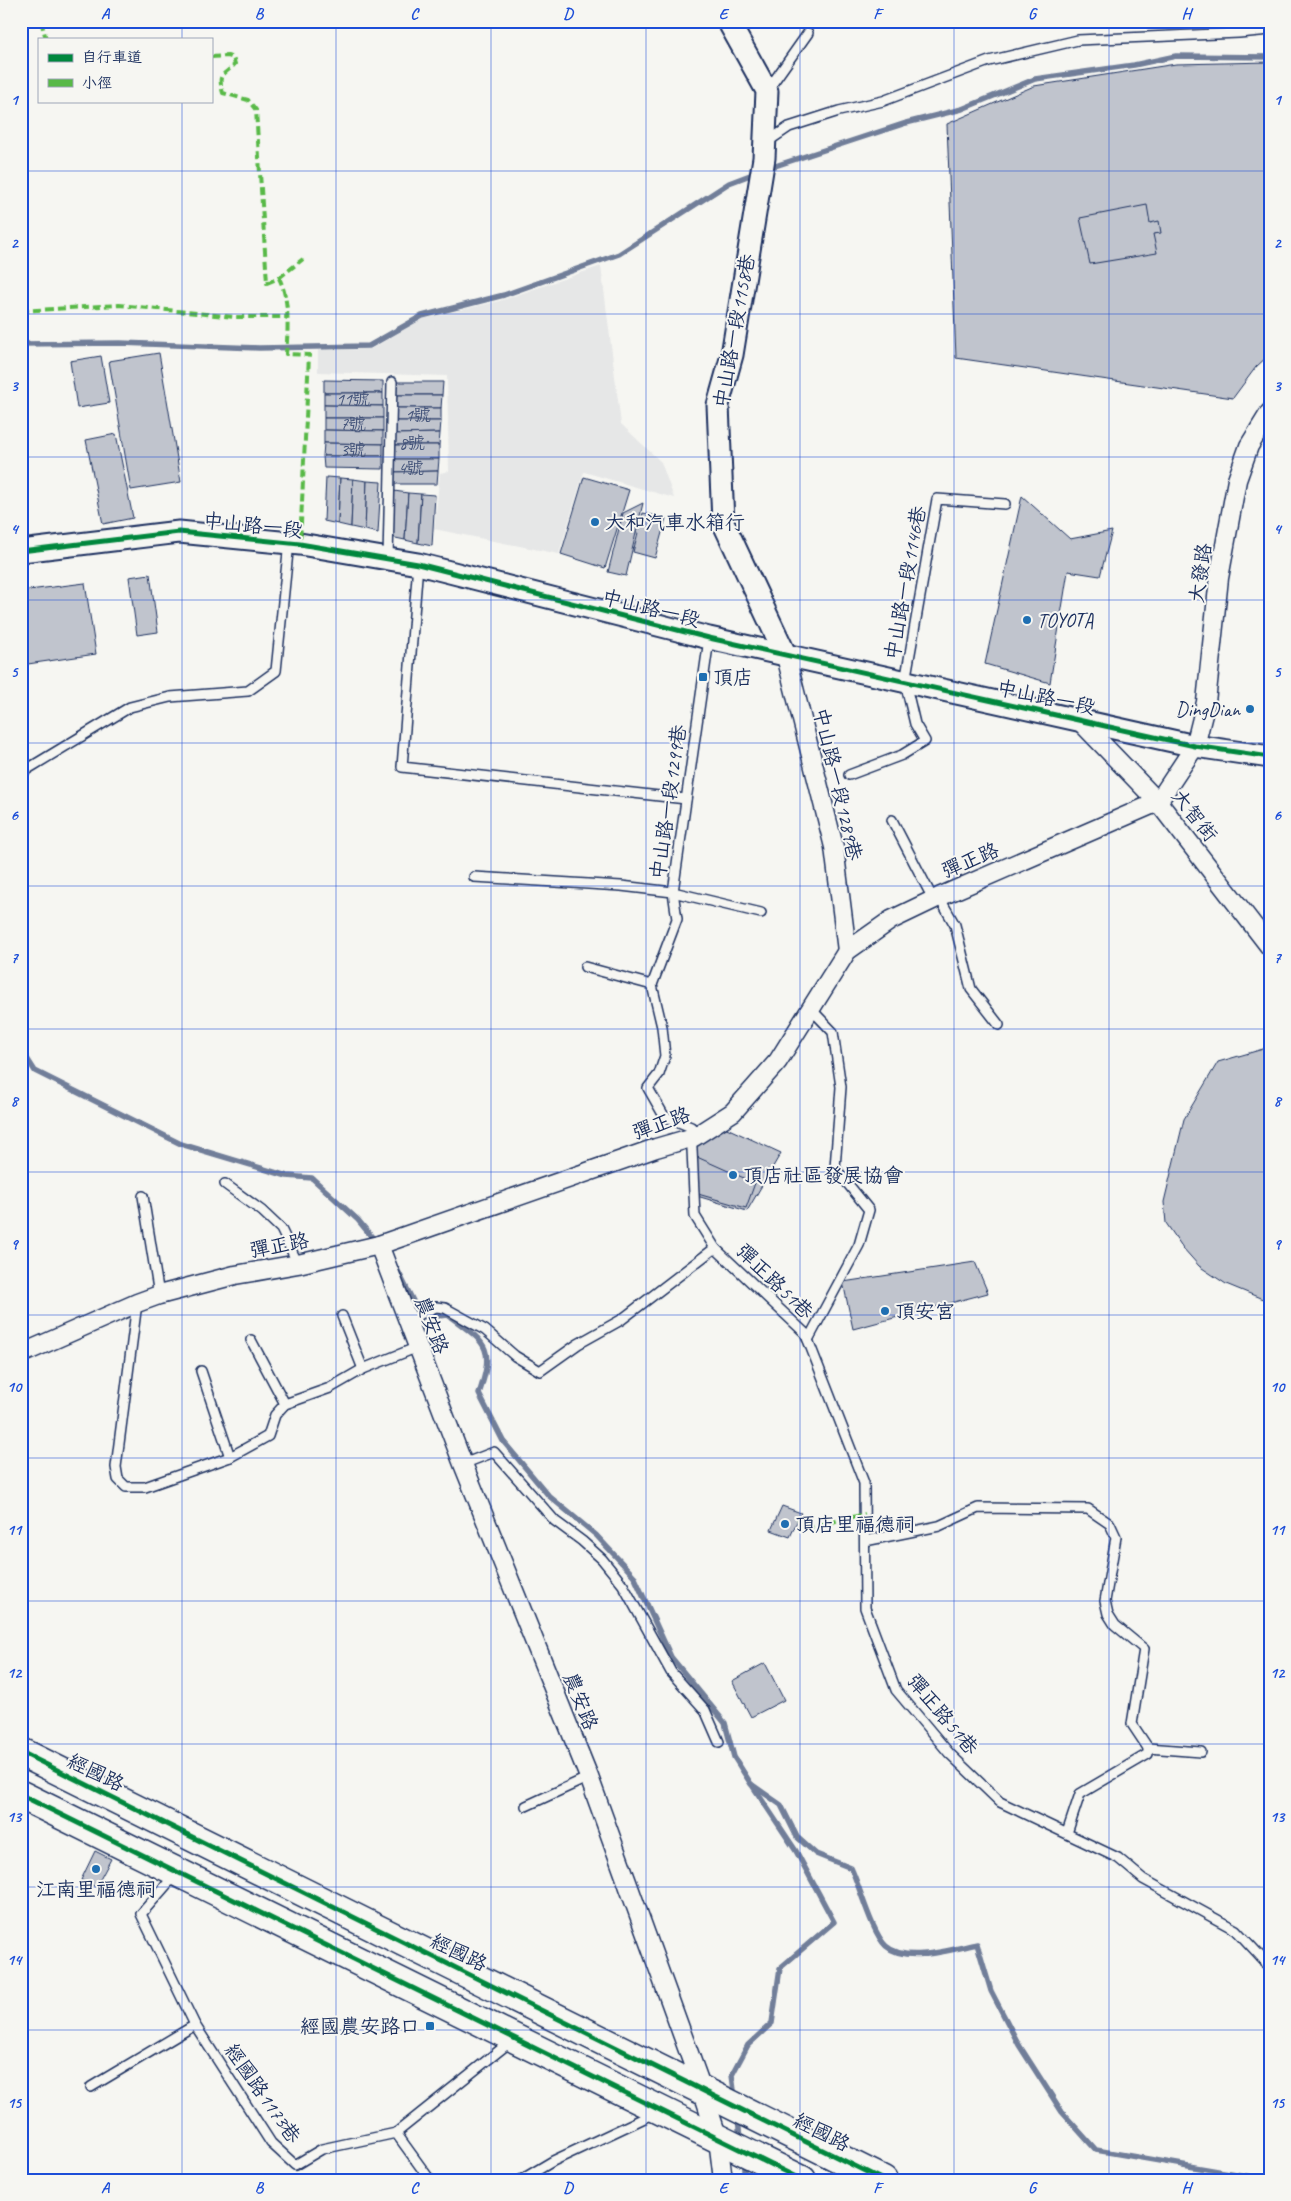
<svg xmlns="http://www.w3.org/2000/svg" width="1291" height="2201" viewBox="0 0 1291 2201" font-family="Caveat,'LXGW WenKai TC',sans-serif">
<rect width="100%" height="100%" fill="#f6f6f2"/>
<filter id="ink" filterUnits="userSpaceOnUse"><feTurbulence type="fractalNoise" baseFrequency=".02" numOctaves="2"/><feDisplacementMap in="SourceGraphic" scale="10" xChannelSelector="R" yChannelSelector="G"/><feConvolveMatrix kernelMatrix="1 2 1 2 8 2 1 2 1" color-interpolation-filters="sRGB"/></filter>
<g filter="url(#ink)">
<polygon fill="#e6e7e7" points="601,266 621,424 661,462 674,498 584,472 559,554 434,529 440,473 449,471 447,376 318,372 318,350 371,349 422,319 499,301"/>
<g fill="none" stroke-linecap="round" stroke-linejoin="round">
<g stroke="#717e99" stroke-width="5.5">
<polyline points="766,169 906,123 962,109 1035,79 1134,65 1176,56 1270,57"/>
<polyline points="21,344 120,343 259,348 369,346 422,316 504,295 619,254 729,183 758,172"/>
<polyline points="21,1049 35,1071 181,1144 287,1176 312,1178 358,1220 376,1242"/>
<path d="M397 1269 418 1311 427 1317 448 1315C487 1344 495 1346 479 1394L503 1441 549 1496 596 1535 634 1576 671 1657 725 1723 734 1757 751 1784 781 1805 797 1837 816 1854 851 1868C860 1887 872 1933 886 1946 906 1964 953 1949 977 1944L991 1991 1019 2045 1062 2112 1096 2150 1270 2180"/>
<polyline points="735,2098 732,2075 748,2045 772,2023 780,1968 834,1922 796,1851 752,1785"/>
<polyline points="738,2117 740,2140"/>
<polyline points="743,2159 745,2180"/>
</g>
</g>
<g fill="#c0c4cd" stroke="#1b2f5e">
<polygon points="1270,62 1270,354 1256,367 1233,398 956,358 947,124 1034,86 1176,64"/>
<polygon points="1147,205 1150,223 1159,221 1161,233 1153,234 1157,253 1090,264 1080,218"/>
<polygon points="159,353 181,482 131,490 109,361"/>
<polygon points="101,356 109,403 77,408 70,361"/>
<polygon points="324,380 383,381 383,393 324,393"/>
<polygon points="395,382 443,382 442,395 395,395"/>
<polygon points="324,393 383,393 383,406 324,405"/>
<polygon points="395,395 442,395 441,408 394,408"/>
<polygon points="324,405 383,406 383,418 324,418"/>
<rect x="394" y="408" width="47" height="13"/>
<polygon points="324,418 383,418 383,431 324,430"/>
<polygon points="394,421 441,421 440,433 394,434"/>
<polygon points="324,430 383,431 383,444 324,443"/>
<polygon points="440,433 439,445 394,445 394,434"/>
<polygon points="116,434 133,518 103,524 86,440"/>
<polygon points="324,443 383,444 383,456 323,456"/>
<polygon points="394,445 439,445 439,459 393,459"/>
<polygon points="323,456 383,456 383,469 324,468"/>
<polygon points="393,459 439,459 438,471 393,472"/>
<polygon points="438,471 437,484 393,484 393,472"/>
<polygon points="326,477 340,478 338,524 324,521"/>
<polygon points="584,477 629,490 605,568 561,554"/>
<polygon points="340,478 353,479 351,527 338,524"/>
<polygon points="353,479 367,481 365,530 351,527"/>
<polygon points="367,481 381,482 378,533 365,530"/>
<polygon points="394,491 408,493 405,540 391,537"/>
<polygon points="408,493 421,494 418,543 405,540"/>
<polygon points="421,494 435,495 432,546 418,543"/>
<polygon points="1022,496 1070,539 1112,531 1100,576 1068,571 1050,683 985,664"/>
<polygon points="643,503 626,576 608,572 623,513"/>
<polygon points="643,513 666,518 655,558 633,552"/>
<polygon points="150,574 158,632 137,635 129,577"/>
<polygon points="85,583 96,654 21,665 21,591"/>
<polygon points="1270,1047 1270,1302 1226,1284 1199,1266 1183,1248 1166,1223 1164,1202 1184,1119 1218,1062"/>
<polygon points="718,1124 781,1153 747,1211 697,1196 696,1141"/>
<polygon points="697,1157 755,1183 746,1208 698,1194"/>
<polygon points="975,1262 988,1293 853,1329 843,1282"/>
<polygon points="782,1506 801,1513 790,1537 771,1530"/>
<polygon points="765,1663 784,1700 751,1717 732,1681"/>
<polygon points="95,1851 111,1859 96,1887 81,1880"/>
</g>
<g fill="none" stroke-linecap="round" stroke-linejoin="round">
<defs>
<g id="service">
<polyline points="767,91 808,33"/>
<polyline points="767,142 789,127 839,111 883,101 989,61 1078,40 1239,33 1270,30"/>
<polyline points="388,559 392,382"/>
<polyline points="418,564 402,767 686,799"/>
<polyline points="21,773 130,707 170,697 248,691 276,671 289,542"/>
<polyline points="849,775 902,755 925,741 915,724 905,682 937,499 1005,504"/>
<polyline points="892,820 933,899"/>
<polyline points="474,877 621,886 673,892 709,639"/>
<polyline points="939,897 955,925 971,989 999,1025"/>
<polyline points="761,913 673,892 677,919 652,985 662,1027 665,1056 659,1074 648,1088 664,1116 691,1127 695,1216 715,1248 805,1333 808,1340 864,1483 865,1608 896,1690 949,1753 1000,1802 1118,1858 1143,1879 1236,1930 1265,1961 1270,1970"/>
<polyline points="585,967 652,985"/>
<polyline points="225,1184 262,1211 281,1229 298,1264"/>
<polyline points="143,1196 159,1295"/>
<polyline points="137,1303 116,1467 118,1479 126,1487 145,1487 230,1457 268,1436 275,1415 285,1404 330,1388 363,1369 418,1347"/>
<polyline points="342,1316 363,1369"/>
<polyline points="408,1320 436,1307 445,1308 485,1330 515,1356 540,1371 578,1344 621,1320 715,1248"/>
<polyline points="251,1340 285,1404"/>
<polyline points="808,1340 859,1245 869,1210 835,1168 841,1087 833,1032 811,1009"/>
<polyline points="201,1371 230,1457"/>
<polyline points="463,1464 494,1452 555,1521 582,1541 602,1559 623,1585 671,1672 705,1710 719,1742"/>
<polyline points="865,1541 939,1526 978,1508 1088,1509 1110,1524 1116,1537 1105,1601 1108,1614 1115,1625 1144,1649 1132,1724 1148,1748 1148,1754 1080,1794 1067,1833"/>
<polyline points="1148,1748 1201,1752"/>
<polyline points="526,1806 589,1777"/>
<polyline points="175,1875 141,1914 195,2025 271,2143 295,2165 322,2149 396,2133 510,2042"/>
<polyline points="91,2087 195,2025"/>
<polyline points="396,2133 430,2180"/>
<polyline points="521,2180 553,2161 655,2113"/>
</g>
<g id="minor">
<polyline points="786,656 834,847 847,951"/>
<polyline points="1078,719 1158,802 1270,947"/>
<polyline points="379,1245 463,1464 589,1777 702,2089 718,2139 723,2180"/>
<polyline points="21,1354 137,1303 159,1295 235,1275 298,1264 379,1245 656,1148 694,1137 733,1112 778,1061 847,951 891,920 939,897 1158,802 1195,746 1206,702 1219,578 1237,480 1249,446 1270,412"/>
</g>
<g id="tertiary">
<polyline points="728,21 767,91 764,158 732,355 718,405 723,522 786,656"/>
<polyline points="21,551 179,532 300,544 418,564 709,638 1195,746 1270,757"/>
</g>
<g id="primary">
<polyline points="21,1752 883,2180"/>
<polyline points="21,1795 802,2180"/>
</g>
</defs>
<use href="#service" stroke="#1b2f5e" stroke-width="12"/>
<use href="#minor" stroke="#1b2f5e" stroke-width="21"/>
<use href="#tertiary" stroke="#1b2f5e" stroke-width="25"/>
<use href="#primary" stroke="#1b2f5e" stroke-width="31"/>
<use href="#service" stroke="#f6f6f2" stroke-width="9"/>
<use href="#minor" stroke="#f6f6f2" stroke-width="18"/>
<use href="#tertiary" stroke="#f6f6f2" stroke-width="21"/>
<use href="#primary" stroke="#f6f6f2" stroke-width="28"/>
<g stroke="#58b947" stroke-width="4" stroke-dasharray="8 4" stroke-linecap="butt">
<polyline points="41,21 46,39"/>
<path d="M211 57 228 56 233 58 235 64C223 77 217 72 223 93L248 100 256 110 267 283 279 278C290 300 288 331 286 354L309 355 300 544"/>
<polyline points="279,278 303,259"/>
<polyline points="21,311 119,305 234,317 286,317"/>
<polyline points="798,1518 807,1528 865,1514"/>
</g>
<defs>
<g id="cycleway">
<polyline points="21,551 179,532 300,544 418,564 709,638 1195,746 1270,757"/>
<polyline points="21,1752 883,2180"/>
<polyline points="21,1795 802,2180"/>
</g>
</defs>
<use href="#cycleway" stroke="#f6f6f2" stroke-width="8"/>
<use href="#cycleway" stroke="#00873e" stroke-width="5"/>
</g>
</g>
<path fill="none" stroke="#1d4ed8" stroke-width="1" stroke-opacity="0.55" d="M182 21V39M336 21V2180M491 21V2180M646 21V2180M800 21V2180M954 21V2180M1109 21V2180M182 101V2180M21 171H1270M21 314H1270M21 457H1270M21 600H1270M21 743H1270M21 886H1270M21 1029H1270M21 1172H1270M21 1315H1270M21 1458H1270M21 1601H1270M21 1744H1270M21 1887H1270M21 2030H1270"/>
<g fill="#1f6fb2" stroke="#f6f6f2" stroke-width="2">
<circle cx="595" cy="522" r="5"/>
<circle cx="1027" cy="620" r="5"/>
<rect x="698" y="672" width="10" height="10" rx="2.5"/>
<circle cx="1250" cy="709" r="5"/>
<circle cx="733" cy="1175" r="5"/>
<circle cx="885" cy="1311" r="5"/>
<circle cx="785" cy="1524" r="5"/>
<circle cx="96" cy="1869" r="5"/>
<rect x="425" y="2021" width="10" height="10" rx="2.5"/>
</g>
<g text-anchor="middle" stroke-width="4" stroke-linejoin="round" paint-order="stroke">
<g font-size="18" fill="#44547a">
<text x="353" y="405">11號</text>
<text x="418" y="421">1號</text>
<text x="353" y="430">7號</text>
<text x="412" y="449">8號</text>
<text x="353" y="456">3號</text>
<text x="411" y="474">4號</text>
</g>
<g font-size="20" fill="#1b2f5e" stroke="#f6f6f2">
<text transform="translate(734 331) rotate(-80)" y="7">中山路一段1158巷</text>
<text transform="translate(253 525) rotate(6)" y="7">中山路一段</text>
<text transform="translate(1200 573) rotate(-82)" y="7">大發路</text>
<text transform="translate(905 583) rotate(-80)" y="7">中山路一段1146巷</text>
<text transform="translate(651 608) rotate(14)" y="7">中山路一段</text>
<text transform="translate(1046 697) rotate(12)" y="7">中山路一段</text>
<text transform="translate(838 784) rotate(77)" y="7">中山路一段1289巷</text>
<text transform="translate(668 802) rotate(-82)" y="7">中山路一段1299巷</text>
<text transform="translate(1195 815) rotate(52)" y="7">大智街</text>
<text transform="translate(970 860) rotate(-23)" y="7">彈正路</text>
<text transform="translate(661 1123) rotate(-20)" y="7">彈正路</text>
<text transform="translate(279 1245) rotate(-11)" y="7">彈正路</text>
<text transform="translate(775 1281) rotate(44)" y="7">彈正路51巷</text>
<text transform="translate(432 1325) rotate(69)" y="7">農安路</text>
<text transform="translate(581 1701) rotate(68)" y="7">農安路</text>
<text transform="translate(943 1714) rotate(50)" y="7">彈正路51巷</text>
<text transform="translate(96 1772) rotate(26)" y="7">經國路</text>
<text transform="translate(459 1952) rotate(26)" y="7">經國路</text>
<text transform="translate(263 2093) rotate(55)" y="7">經國路1173巷</text>
<text transform="translate(822 2132) rotate(27)" y="7">經國路</text>
</g>
<g font-size="20" fill="#1b2f5e" stroke="#f6f6f2" text-anchor="start">
<text x="605" y="529">大和汽車水箱行</text>
<text x="1037" y="627">TOYOTA</text>
<text x="713" y="684">頂店</text>
<text x="1240" y="716" text-anchor="end">DingDian</text>
<text x="743" y="1182">頂店社區發展協會</text>
<text x="895" y="1318">頂安宮</text>
<text x="795" y="1531">頂店里福德祠</text>
<text x="96" y="1896" text-anchor="middle">江南里福德祠</text>
<text x="420" y="2033" text-anchor="end">經國農安路口</text>
</g>
</g>
<rect width="1291" height="2201" fill="none" stroke="#f6f6f2" stroke-width="55"/>
<rect x="38" y="38" width="175" height="65" fill="#f6f6f2" stroke="#9ea6b7"/>
<rect x="48" y="54" width="25" height="8" fill="#00873e" stroke="#9ea6b7"/>
<text x="82" y="62" font-size="15" fill="#1b2f5e">自行車道</text>
<rect x="48" y="79" width="25" height="8" fill="#58b947" stroke="#9ea6b7"/>
<text x="82" y="88" font-size="15" fill="#1b2f5e">小徑</text>
<rect x="28" y="28" width="1236" height="2146" fill="none" stroke="#1d4ed8" stroke-width="2"/>
<g font-size="16" text-anchor="middle" font-weight="bold" fill="#1d4ed8">
<text x="105" y="19">A</text>
<text x="259" y="19">B</text>
<text x="414" y="19">C</text>
<text x="568" y="19">D</text>
<text x="723" y="19">E</text>
<text x="877" y="19">F</text>
<text x="1032" y="19">G</text>
<text x="1186" y="19">H</text>
<text x="14" y="105">1</text>
<text x="1277" y="105">1</text>
<text x="14" y="248">2</text>
<text x="1277" y="248">2</text>
<text x="14" y="391">3</text>
<text x="1277" y="391">3</text>
<text x="14" y="534">4</text>
<text x="1277" y="534">4</text>
<text x="14" y="677">5</text>
<text x="1277" y="677">5</text>
<text x="14" y="820">6</text>
<text x="1277" y="820">6</text>
<text x="14" y="963">7</text>
<text x="1277" y="963">7</text>
<text x="14" y="1106">8</text>
<text x="1277" y="1106">8</text>
<text x="14" y="1249">9</text>
<text x="1277" y="1249">9</text>
<text x="14" y="1392">10</text>
<text x="1277" y="1392">10</text>
<text x="14" y="1535">11</text>
<text x="1277" y="1535">11</text>
<text x="14" y="1678">12</text>
<text x="1277" y="1678">12</text>
<text x="14" y="1822">13</text>
<text x="1277" y="1822">13</text>
<text x="14" y="1965">14</text>
<text x="1277" y="1965">14</text>
<text x="14" y="2108">15</text>
<text x="1277" y="2108">15</text>
<text x="105" y="2193">A</text>
<text x="259" y="2193">B</text>
<text x="414" y="2193">C</text>
<text x="568" y="2193">D</text>
<text x="723" y="2193">E</text>
<text x="877" y="2193">F</text>
<text x="1032" y="2193">G</text>
<text x="1186" y="2193">H</text>
</g>
</svg>
